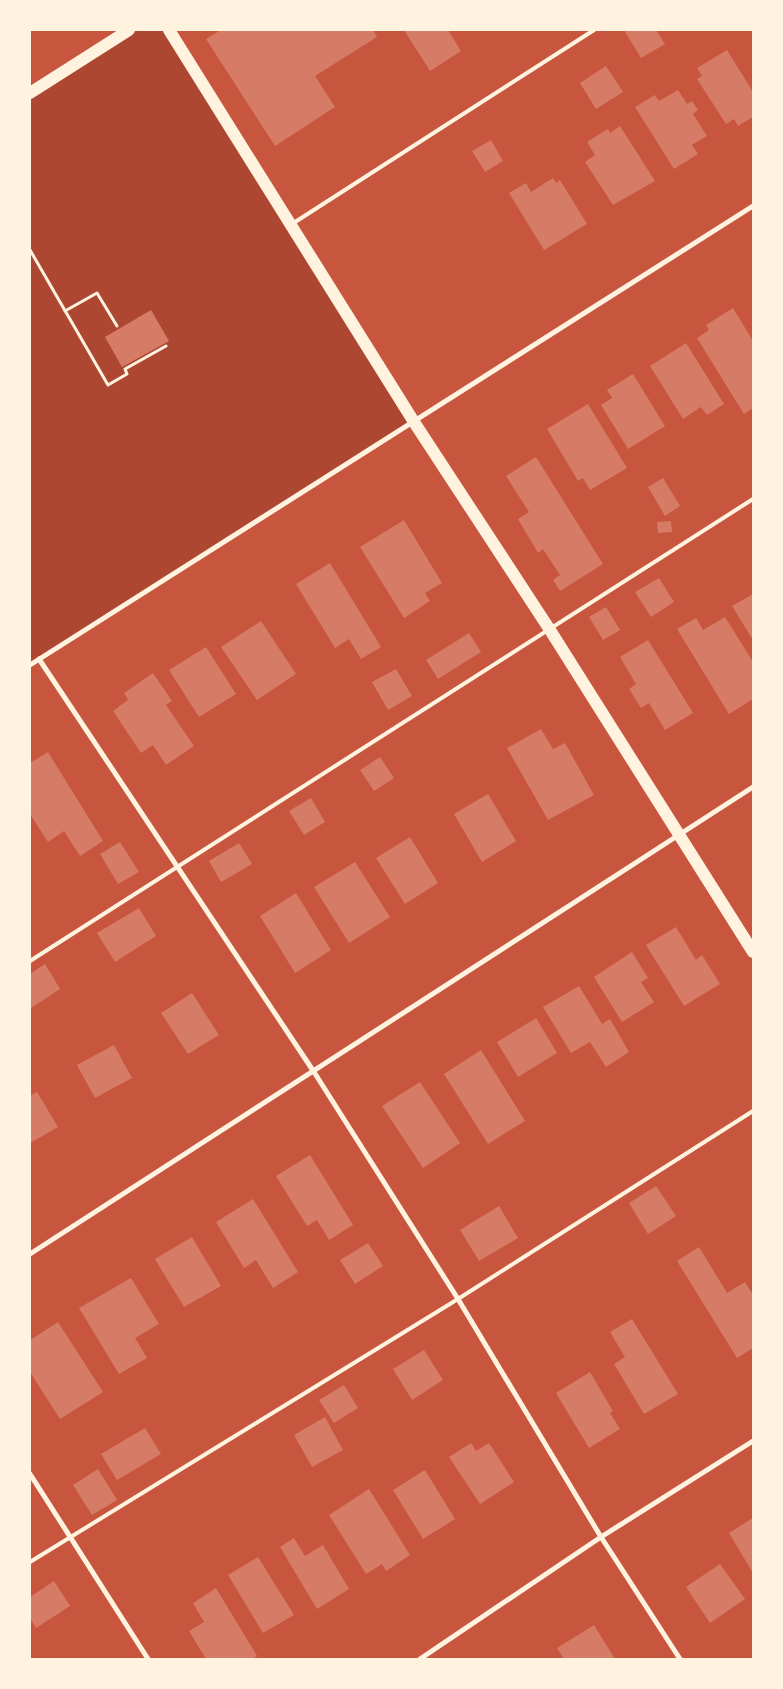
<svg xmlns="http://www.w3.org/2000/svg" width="783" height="1689" viewBox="0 0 783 1689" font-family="'Work Sans',sans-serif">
<rect width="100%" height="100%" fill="#c8553d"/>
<polygon fill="#ae4732" points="129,30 169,30 414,422 30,666 30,93"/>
<g fill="#d67c66">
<polygon points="221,30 373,30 377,37 315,76 335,107 275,146 206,39"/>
<polygon points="404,30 448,30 461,51 430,71"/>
<polygon points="624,30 656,30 665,44 641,58"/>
<polygon points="727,50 753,92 753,117 738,126 734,119 726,124 697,79 702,76 697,68"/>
<polygon points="606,66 623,92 596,109 580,83"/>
<polygon points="678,90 687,104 692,101 698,110 693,114 707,136 692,145 698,154 674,169 635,107 655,95 659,101"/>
<polygon points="620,126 655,181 613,205 585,162 595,155 587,142 608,129 610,133"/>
<polygon points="491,140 503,161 485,172 472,151"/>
<polygon points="553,178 556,183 560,180 587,224 544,250 509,193 526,183 531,192"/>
<polygon points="733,308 753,341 753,408 744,414 697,338 709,330 706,325"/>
<polygon points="151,310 169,341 122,367 105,337"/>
<polygon points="686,343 724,404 707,415 701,407 683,419 650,366"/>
<polygon points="633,374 665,426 628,449 601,405 612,398 607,390"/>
<polygon points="588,404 627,468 590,490 583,478 578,481 547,429"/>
<polygon points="536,457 603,564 560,591 553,580 560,575 543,549 538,553 518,519 529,512 506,476"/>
<polygon points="663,478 680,506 665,516 648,487"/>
<polygon points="404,520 442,583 425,593 430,601 404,618 360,547"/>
<polygon points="671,521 672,532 658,533 657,522"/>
<polygon points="330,563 381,647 361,659 349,639 335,648 296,584"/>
<polygon points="659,578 674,602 651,617 635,592"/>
<polygon points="753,594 753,640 732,606"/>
<polygon points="606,607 620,630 603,640 589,617"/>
<polygon points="725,617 753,662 753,699 729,714 677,629 696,618 703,630"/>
<polygon points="261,621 296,674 257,700 221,647"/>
<polygon points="469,633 481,652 438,679 426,660"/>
<polygon points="648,640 693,713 665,730 649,703 641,708 629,689 636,684 620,657"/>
<polygon points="206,647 236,694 199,717 169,670"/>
<polygon points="396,669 412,696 388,710 372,682"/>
<polygon points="153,673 172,701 166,705 194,746 166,765 153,745 141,753 113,711 128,700 124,693"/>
<polygon points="541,729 553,749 565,743 594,795 548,820 507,748"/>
<polygon points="48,752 103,841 80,856 64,831 48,842 30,814 30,763"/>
<polygon points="380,757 394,778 374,791 360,770"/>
<polygon points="488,794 516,841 482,862 454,814"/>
<polygon points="311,798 325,822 304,835 289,811"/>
<polygon points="410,837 438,883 405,904 376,858"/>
<polygon points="120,842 139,872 118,884 100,854"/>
<polygon points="239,843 252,864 221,882 209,861"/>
<polygon points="355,862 390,917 349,943 314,887"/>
<polygon points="296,893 331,950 295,973 260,916"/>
<polygon points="139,908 156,936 115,962 97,933"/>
<polygon points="676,927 696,960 702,955 720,984 684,1006 646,945"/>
<polygon points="632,952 648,978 641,982 654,1002 622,1022 594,977"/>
<polygon points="45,964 60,989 31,1008 30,974"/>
<polygon points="579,986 602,1024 610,1019 629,1052 606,1067 590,1042 571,1053 543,1007"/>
<polygon points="192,993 219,1035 188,1054 161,1013"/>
<polygon points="536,1018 557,1053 518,1077 497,1042"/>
<polygon points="114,1045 132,1078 95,1098 77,1065"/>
<polygon points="481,1050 525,1121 488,1144 444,1074"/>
<polygon points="420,1082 460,1143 423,1168 382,1106"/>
<polygon points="37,1092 58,1127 30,1143 30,1096"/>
<polygon points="310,1155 353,1225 329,1240 317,1220 307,1226 276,1176"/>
<polygon points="656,1186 676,1216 648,1234 629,1203"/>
<polygon points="253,1199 298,1272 273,1288 256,1260 244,1268 216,1222"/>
<polygon points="499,1206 518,1238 479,1261 460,1230"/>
<polygon points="192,1237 221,1286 184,1307 155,1259"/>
<polygon points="368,1243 383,1266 355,1284 340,1260"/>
<polygon points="699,1247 727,1293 745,1282 753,1295 753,1348 737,1358 677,1261"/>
<polygon points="131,1278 159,1324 135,1338 147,1358 119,1374 79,1308"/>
<polygon points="632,1319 678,1394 644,1414 614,1364 625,1357 610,1332"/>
<polygon points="58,1322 103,1392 60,1419 30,1372 30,1340"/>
<polygon points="424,1350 443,1380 412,1400 393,1369"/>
<polygon points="590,1372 613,1411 610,1413 620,1429 589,1448 556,1393"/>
<polygon points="344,1385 358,1408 334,1423 319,1400"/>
<polygon points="325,1417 343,1450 312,1467 294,1435"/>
<polygon points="145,1428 161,1454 117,1480 101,1454"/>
<polygon points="471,1443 476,1451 489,1443 514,1482 480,1504 449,1457"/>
<polygon points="98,1469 117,1500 92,1515 73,1485"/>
<polygon points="425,1470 455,1519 423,1539 393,1490"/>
<polygon points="369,1489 410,1555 386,1571 382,1564 366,1574 329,1515"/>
<polygon points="753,1518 753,1573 729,1533"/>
<polygon points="294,1538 305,1556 323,1545 349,1589 317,1609 280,1547"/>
<polygon points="258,1557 294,1615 263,1633 228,1575"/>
<polygon points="720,1564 745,1599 710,1623 686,1587"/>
<polygon points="54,1581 70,1606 36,1628 30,1618 30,1597"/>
<polygon points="216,1588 257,1656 252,1659 206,1659 189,1631 204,1622 193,1603"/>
<polygon points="594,1625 615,1659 564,1659 557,1648"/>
</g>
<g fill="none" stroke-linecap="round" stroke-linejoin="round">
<g stroke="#fff3e0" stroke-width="3">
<polyline points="30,250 108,385 127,374 125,369 166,346"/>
<polyline points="65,311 97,293 117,326"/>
</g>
<g stroke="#fff3e0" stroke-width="4">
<polyline points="292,224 594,30"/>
<polyline points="30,961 753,499"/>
<polyline points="30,1562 458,1299 753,1111"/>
</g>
<g stroke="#fff3e0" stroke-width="5">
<polyline points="39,659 314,1072 458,1299 601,1537 680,1659"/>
<polyline points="30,665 753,206"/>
<polyline points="30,1254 753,787"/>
<polyline points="30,1474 148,1659"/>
<polyline points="420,1659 601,1537 753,1441"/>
</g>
<g stroke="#fff3e0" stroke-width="12">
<polyline points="169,30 414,422 550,630 753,952"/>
<polyline points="30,93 129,30"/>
</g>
</g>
<rect width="783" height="1689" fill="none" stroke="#fff3e0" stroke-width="62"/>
</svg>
